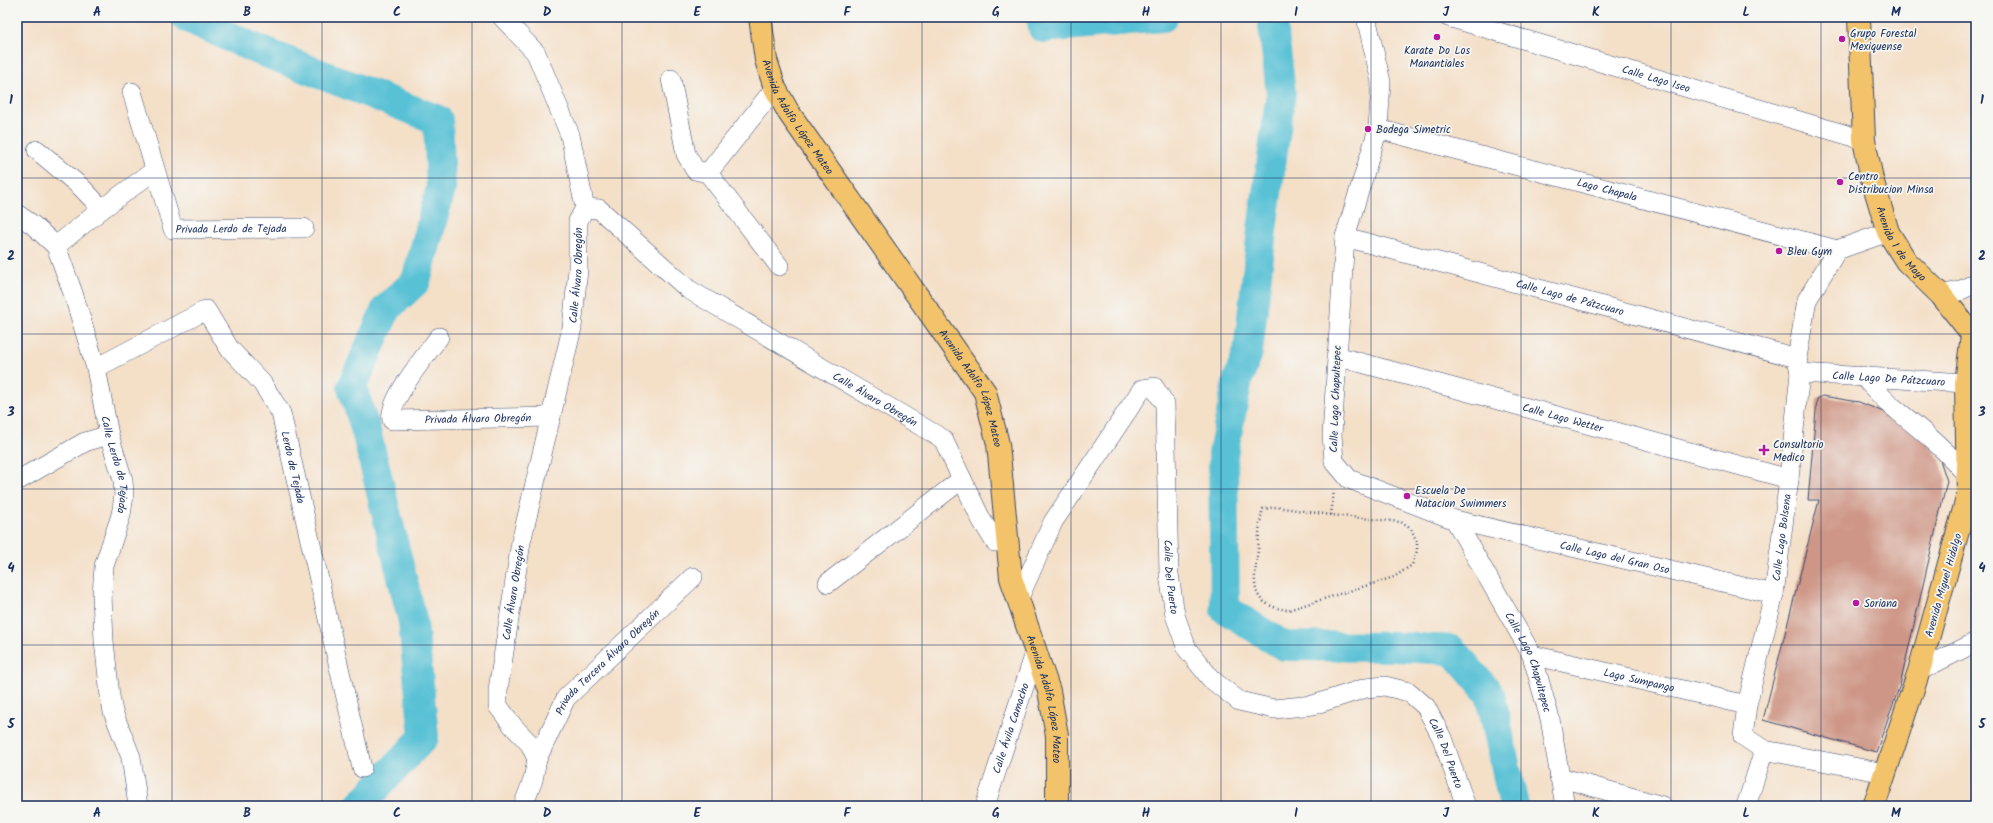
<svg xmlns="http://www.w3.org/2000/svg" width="1993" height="823" viewBox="0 0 1993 823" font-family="Kalam,sans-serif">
<rect width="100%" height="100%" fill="#f6f6f2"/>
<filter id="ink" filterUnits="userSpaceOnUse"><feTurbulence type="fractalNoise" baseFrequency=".025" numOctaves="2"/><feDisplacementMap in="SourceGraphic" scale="8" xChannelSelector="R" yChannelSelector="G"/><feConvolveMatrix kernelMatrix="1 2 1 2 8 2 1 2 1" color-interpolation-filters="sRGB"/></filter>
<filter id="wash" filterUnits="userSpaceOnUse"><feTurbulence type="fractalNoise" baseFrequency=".012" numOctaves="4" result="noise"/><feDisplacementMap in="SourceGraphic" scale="16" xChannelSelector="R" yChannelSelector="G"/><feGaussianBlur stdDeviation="0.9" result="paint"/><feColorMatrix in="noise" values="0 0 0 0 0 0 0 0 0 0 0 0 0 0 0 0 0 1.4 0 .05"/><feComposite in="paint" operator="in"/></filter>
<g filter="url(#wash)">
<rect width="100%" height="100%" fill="#f4dfc7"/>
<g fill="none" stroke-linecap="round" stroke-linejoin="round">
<g stroke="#58c1d5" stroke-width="30">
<polyline points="186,17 256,49 438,120 441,188 416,281 386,309 352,387 366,431 413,622 424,737 359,806"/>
<polyline points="1041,17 1043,28 1163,17"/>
<polyline points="1272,17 1281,93 1263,222 1248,352 1238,379 1223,454 1225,609 1284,646 1397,647 1452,650 1490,694 1514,806"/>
</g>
</g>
<g id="blocks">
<polygon fill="#ce9686" points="1822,396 1859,402 1891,415 1926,439 1940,460 1947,481 1900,685 1876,752 1763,720 1819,500 1808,500 1817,399"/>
</g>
</g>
<g filter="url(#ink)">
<use href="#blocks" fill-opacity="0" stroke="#3c496e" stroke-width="1"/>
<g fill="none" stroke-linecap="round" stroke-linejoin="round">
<defs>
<g id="minor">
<polyline points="502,17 536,53 570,135 585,208"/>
<path id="s1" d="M1366 17 1381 82 1378 129 1345 237 1332 435 1334 461 1349 479 1455 520 1532 655 1550 719 1565 806"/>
<path id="s2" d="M1448 17 1864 140"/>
<polyline points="671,79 686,154 695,170 708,173 779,266"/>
<path id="s3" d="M132 92 173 229 304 228"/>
<path id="s4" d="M1378 129 1837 250"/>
<polyline points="37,150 81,187 102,209"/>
<polyline points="708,173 775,88"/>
<path id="s5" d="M585 208 599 209 688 289 943 439 981 519 995 542H1008"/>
<path id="s6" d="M17 214 33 225 56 246 73 293 96 368 109 435 123 480 124 496 121 515 104 566 102 595 104 641 110 696 113 712 131 757 138 806"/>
<path id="s7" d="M1345 237 1797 358"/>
<polyline points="56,246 102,209 155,170"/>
<polyline points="1941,295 1959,291 1976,283"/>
<path id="s8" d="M439 337C427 354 387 401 392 420L551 417"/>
<path id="s9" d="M1336 356 1789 479"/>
<path id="s10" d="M96 368 206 310 229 348 262 383 281 413 362 768"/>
<path id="s11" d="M1800 373 1966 383 1976 375"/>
<path d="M1863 376C1873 387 1882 398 1893 407 1920 429 1947 450 1968 477"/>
<polyline points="17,481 85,442 109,435"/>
<path id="s12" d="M1455 520 1774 594"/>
<polyline points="828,583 962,479"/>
<path id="s13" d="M1018 600 1053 522 1142 389 1154 387 1165 404 1169 574 1175 615 1187 649 1211 679 1239 701 1274 709 1313 705 1366 688 1385 686 1409 692 1426 707 1442 738 1466 806"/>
<path id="s14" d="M1532 655 1747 705"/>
<polyline points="1919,671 1976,642"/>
<path id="s15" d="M537 759 530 744 513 726 498 706V690L521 542 572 328 578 270V221L585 208"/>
<path id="s16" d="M1885 773 1764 750 1743 736 1747 705 1774 594 1789 479 1800 373 1797 358 1807 300 1837 250 1888 232"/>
<polyline points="1559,777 1662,806"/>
<path id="s17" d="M523 806 533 780 537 759 566 698 693 577"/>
<path id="s18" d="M985 806 1036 650"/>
<polyline points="1746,806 1764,750"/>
</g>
<g id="major">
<path id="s19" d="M760 17 766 60 775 88 789 113 985 392 998 444 1011 578 1049 691 1057 735V806"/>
<path id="s20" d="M1859 17 1864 140 1872 179 1888 232 1906 261 1941 295 1972 334 1966 383 1968 495 1919 671 1874 806"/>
</g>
</defs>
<use href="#minor" stroke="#3c496e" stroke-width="20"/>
<use href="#major" stroke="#3c496e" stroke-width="24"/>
<path stroke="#3c496e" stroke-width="2.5" stroke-dasharray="1 3" stroke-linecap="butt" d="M1331 515 1276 507 1263 509C1259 522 1259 536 1258 550 1254 581 1247 605 1288 610L1394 577 1412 565 1417 551V542L1411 529 1401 522 1331 515 1334 490"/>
<use href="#minor" stroke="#fff" stroke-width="19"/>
<use href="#major" stroke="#f2c36a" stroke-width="22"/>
</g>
</g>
<path fill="none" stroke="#1b2f5e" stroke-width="1" stroke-opacity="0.55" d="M172 17V806M322 17V806M472 17V806M622 17V806M772 17V806M922 17V806M1071 17V806M1221 17V806M1371 17V806M1521 17V806M1671 17V806M1821 17V806M17 178H1976M17 334H1976M17 489H1976M17 645H1976"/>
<g fill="#b5179e" stroke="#f6f6f2" stroke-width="1.5">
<circle cx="1437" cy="37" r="4"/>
<circle cx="1842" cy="39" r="4"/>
<circle cx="1368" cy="129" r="4"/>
<circle cx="1840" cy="182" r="4"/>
<circle cx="1779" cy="251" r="4"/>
<path d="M1762 444h4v4h4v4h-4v4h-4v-4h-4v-4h4z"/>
<circle cx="1407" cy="496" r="4"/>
<circle cx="1856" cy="603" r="4"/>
</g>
<g text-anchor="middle" stroke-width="3.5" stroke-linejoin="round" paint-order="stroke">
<g font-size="11" fill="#1b2f5e" stroke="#f6f6f2" text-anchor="start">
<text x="1850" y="37">Grupo Forestal<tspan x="1850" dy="13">Mexiquense</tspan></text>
<text x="1437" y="54" text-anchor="middle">Karate Do Los<tspan x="1437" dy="13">Manantiales</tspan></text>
<text x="1376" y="133">Bodega Simetric</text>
<text x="1848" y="180">Centro<tspan x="1848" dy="13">Distribucion Minsa</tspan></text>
<text x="1787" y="255">Bleu Gym</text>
<text x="1773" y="448">Consultorio<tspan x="1773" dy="13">Medico</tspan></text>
<text x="1415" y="494">Escuela De<tspan x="1415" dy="13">Natacion Swimmers</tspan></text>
<text x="1864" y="607">Soriana</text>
</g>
<g font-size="11" fill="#1b2f5e" stroke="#f6f6f2">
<text dy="4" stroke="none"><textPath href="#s2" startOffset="217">Calle Lago Iseo</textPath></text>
<text dy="4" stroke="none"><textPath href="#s19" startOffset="109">Avenida Adolfo López Mateo</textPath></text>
<text dy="4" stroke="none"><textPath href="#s4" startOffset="237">Lago Chapala</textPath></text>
<text dy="4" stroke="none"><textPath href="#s3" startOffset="201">Privada Lerdo de Tejada</textPath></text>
<text dy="4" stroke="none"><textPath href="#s20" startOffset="235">Avenida 1 de Mayo</textPath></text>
<text dy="4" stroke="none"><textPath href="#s15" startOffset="505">Calle Álvaro Obregón</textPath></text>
<text dy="4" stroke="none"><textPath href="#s7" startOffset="233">Calle Lago de Pátzcuaro</textPath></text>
<text dy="4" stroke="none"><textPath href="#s11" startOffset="89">Calle Lago De Pátzcuaro</textPath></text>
<text dy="4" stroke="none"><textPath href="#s19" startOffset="433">Avenida Adolfo López Mateo</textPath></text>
<text dy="4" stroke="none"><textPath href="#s5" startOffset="351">Calle Álvaro Obregón</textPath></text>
<text transform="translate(1335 399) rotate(-88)" y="4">Calle Lago Chapultepec</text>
<text dy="4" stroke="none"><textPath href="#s9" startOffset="235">Calle Lago Wetter</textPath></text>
<text dy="4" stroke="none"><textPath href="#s8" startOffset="183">Privada Álvaro Obregón</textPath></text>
<text dy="4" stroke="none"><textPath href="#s6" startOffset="278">Calle Lerdo de Tejada</textPath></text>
<text dy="4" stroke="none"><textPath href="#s10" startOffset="308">Lerdo de Tejada</textPath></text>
<text dy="4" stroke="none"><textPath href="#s16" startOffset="351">Calle Lago Bolsena</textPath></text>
<text dy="4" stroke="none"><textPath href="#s12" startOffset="164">Calle Lago del Gran Oso</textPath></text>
<text dy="4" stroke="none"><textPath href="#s13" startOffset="451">Calle Del Puerto</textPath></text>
<text transform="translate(1943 585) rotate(-74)" y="4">Avenida Miguel Hidalgo</text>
<text dy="4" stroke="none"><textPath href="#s15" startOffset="181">Calle Álvaro Obregón</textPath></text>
<text dy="4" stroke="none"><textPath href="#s17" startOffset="171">Privada Tercera Álvaro Obregón</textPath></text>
<text dy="4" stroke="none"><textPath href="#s1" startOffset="749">Calle Lago Chapultepec</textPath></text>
<text dy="4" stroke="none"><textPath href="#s14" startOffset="110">Lago Sumpango</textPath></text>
<text dy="4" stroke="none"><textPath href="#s19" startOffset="757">Avenida Adolfo López Mateo</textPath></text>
<text dy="4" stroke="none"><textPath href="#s18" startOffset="82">Calle Ávila Camacho</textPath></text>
<text dy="4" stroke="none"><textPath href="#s13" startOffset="847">Calle Del Puerto</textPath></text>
</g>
</g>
<rect width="1993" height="823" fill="none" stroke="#f6f6f2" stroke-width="44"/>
<rect x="22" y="22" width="1949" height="779" fill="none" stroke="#1b2f5e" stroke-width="1.5"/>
<g font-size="13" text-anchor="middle" font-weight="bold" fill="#1b2f5e">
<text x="97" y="16">A</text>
<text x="247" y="16">B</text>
<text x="397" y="16">C</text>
<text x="547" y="16">D</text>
<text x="697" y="16">E</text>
<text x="847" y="16">F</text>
<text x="996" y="16">G</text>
<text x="1146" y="16">H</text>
<text x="1296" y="16">I</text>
<text x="1446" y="16">J</text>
<text x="1596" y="16">K</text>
<text x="1746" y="16">L</text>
<text x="1896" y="16">M</text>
<text x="11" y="104">1</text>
<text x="1982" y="104">1</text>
<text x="11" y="260">2</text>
<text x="1982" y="260">2</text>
<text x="11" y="416">3</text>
<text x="1982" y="416">3</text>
<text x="11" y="572">4</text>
<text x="1982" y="572">4</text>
<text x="11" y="728">5</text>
<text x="1982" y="728">5</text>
<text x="97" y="817">A</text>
<text x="247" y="817">B</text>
<text x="397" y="817">C</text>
<text x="547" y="817">D</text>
<text x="697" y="817">E</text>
<text x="847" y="817">F</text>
<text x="996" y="817">G</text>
<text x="1146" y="817">H</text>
<text x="1296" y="817">I</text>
<text x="1446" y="817">J</text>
<text x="1596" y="817">K</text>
<text x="1746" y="817">L</text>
<text x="1896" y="817">M</text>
</g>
</svg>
